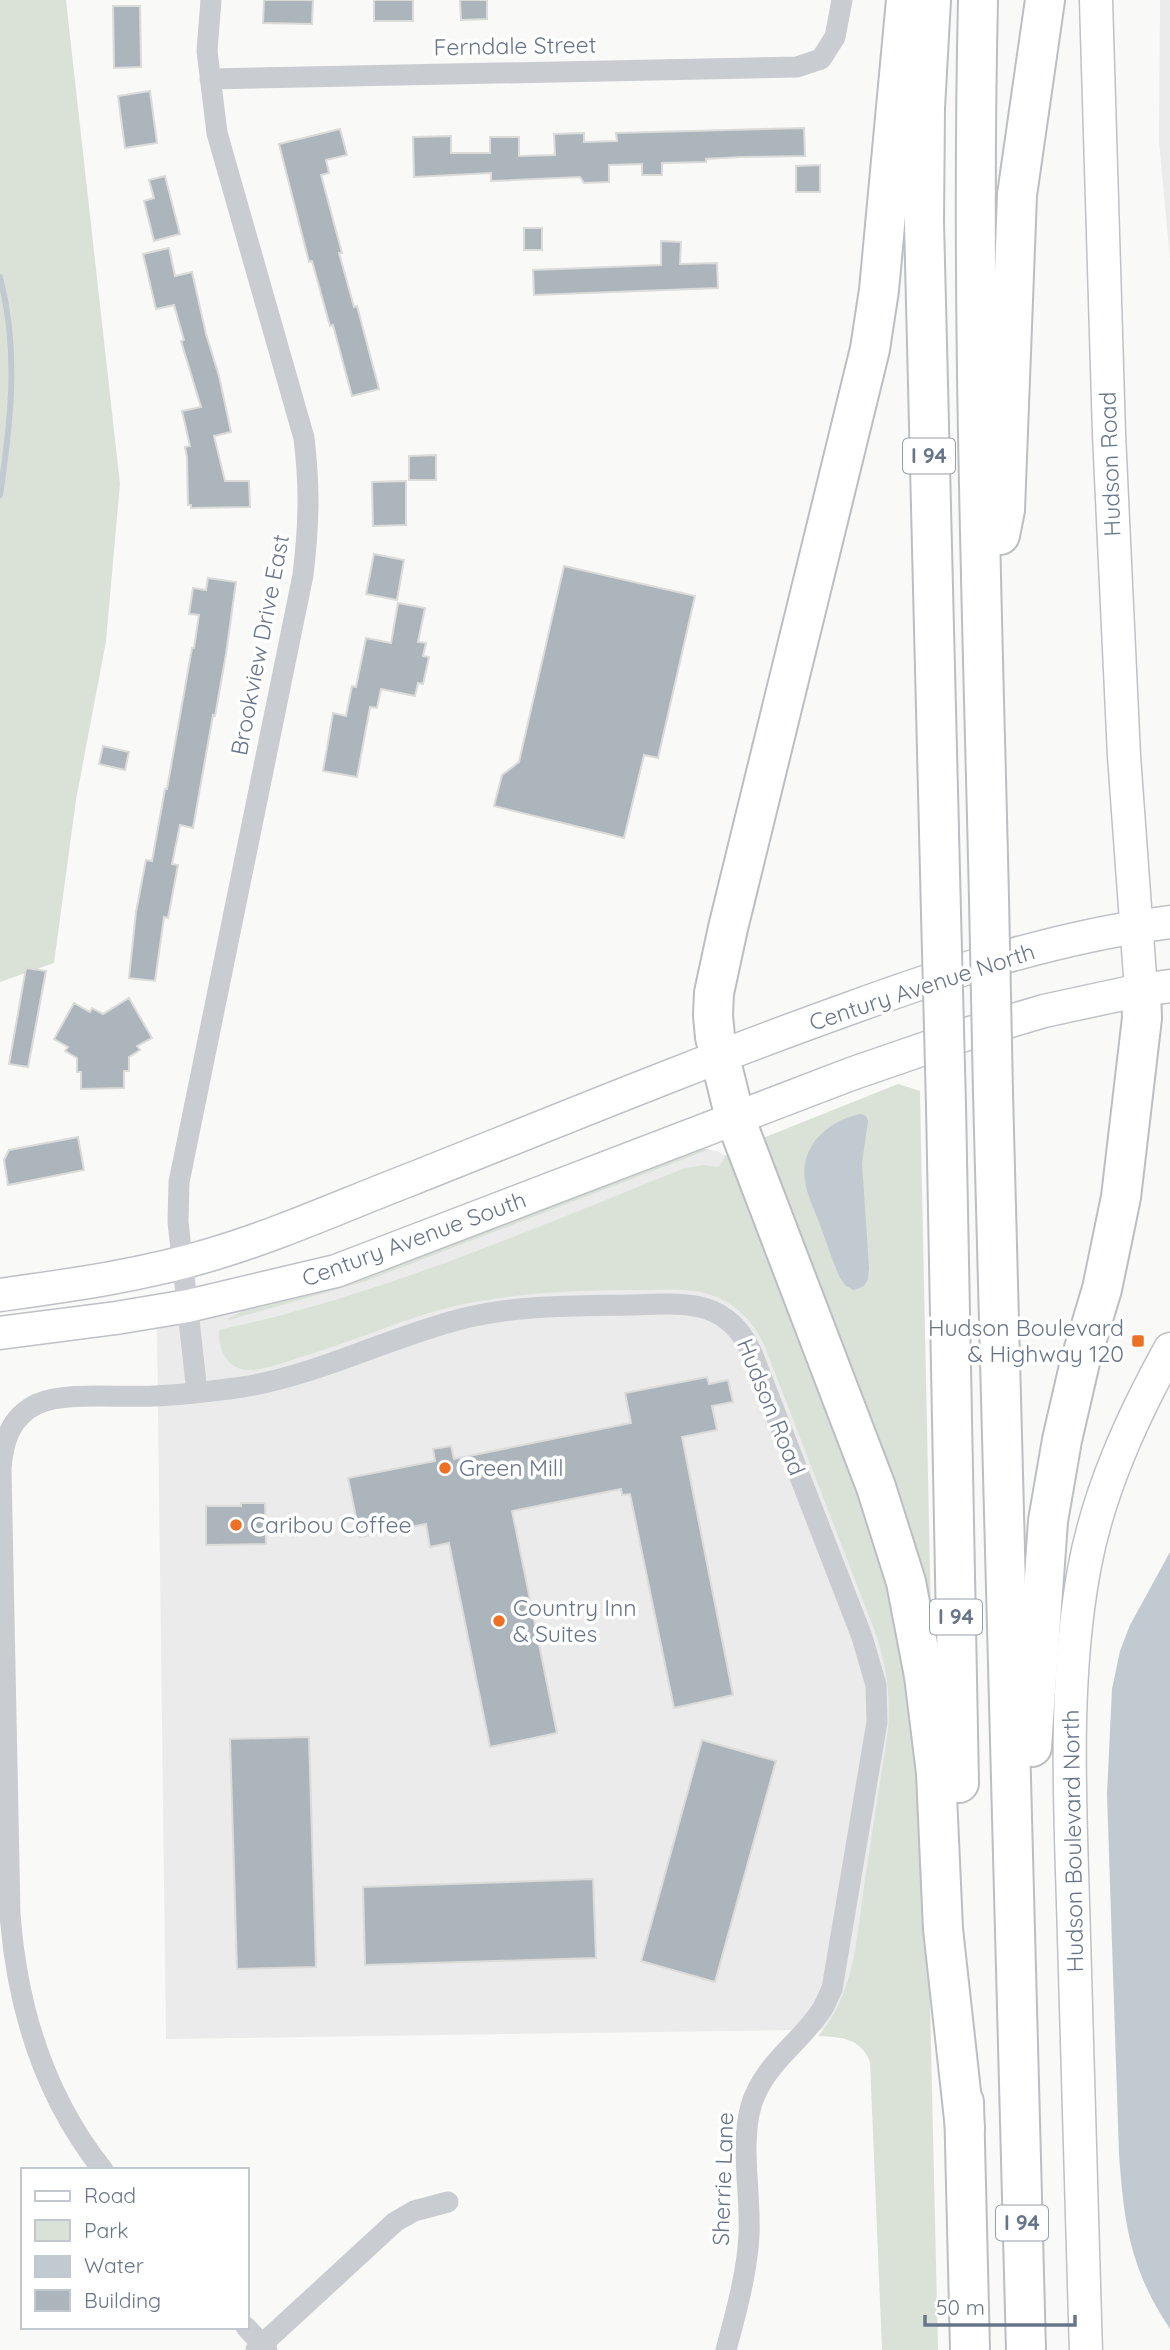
<svg xmlns="http://www.w3.org/2000/svg" width="1170" height="2350" viewBox="0 0 1170 2350" font-family="Quicksand,sans-serif">
<rect width="100%" height="100%" fill="#f9faf7"/>
<g fill="#eaebea">
<polygon points="1160,0 1170,0 1170,259 1159,142"/>
<polygon points="696,1149 717,1151 734,1160 871,1504 930,2028 166,2039 157,1330 151,1328 242,1311 337,1285 451,1244"/>
</g>
<g fill="#dae2d8">
<polygon points="0,0 66,0 120,484 106,641 76,800 54,963 0,982"/>
<polygon points="898,1084 920,1091 932,1665 763,1138"/>
<polygon points="699,1149 710,1149 366,1281 229,1320 228,1319 242,1311 311,1293 384,1270"/>
<path d="M726 1155 734 1160 891 1564 926 1827 938 2350H882L870 2062C861 2038 841 2037 818 2036 857 1993 857 1928 866 1873 873 1825 881 1778 888 1730 891 1694 886 1662 874 1629L765 1347C755 1324 738 1305 714 1296 691 1287 664 1290 640 1290 569 1290 497 1293 429 1313 384 1327 342 1345 298 1358 282 1363 263 1371 246 1370 226 1368 218 1348 219 1330 380 1296 532 1229 685 1168L703 1165 719 1167Z"/>
</g>
<g fill="#c1cad0">
<path d="M861 1114 866 1116 868 1121 862 1163 869 1268 868 1279 864 1286 854 1290 846 1286 840 1278C832 1260 826 1241 819 1222 814 1209 807 1195 805 1181 799 1146 829 1120 861 1114Z"/>
<path d="M1170 1552V2329C1130 2269 1124 2224 1119 2154L1107 1794 1112 1689 1120 1651 1130 1625Z"/>
</g>
<g fill="none" stroke-linecap="round" stroke-linejoin="round">
<path stroke="#c1cad0" stroke-width="6" d="M0 277C19 350 11 421 0 495"/>
</g>
<g fill="#adb5bc" stroke="#dbdbd9" stroke-width="2">
<polygon points="264,0 313,0 312,24 263,23"/>
<rect x="374" y="0" width="39" height="21"/>
<polygon points="460,0 487,0 487,19 461,20"/>
<polygon points="113,6 140,6 141,67 114,68"/>
<polygon points="150,91 157,143 125,148 118,96"/>
<polygon points="804,128 805,156 741,157 706,159 706,162 662,163 662,175 642,175 642,164 609,165 609,182 584,183 580,177 491,181 491,173 414,177 413,137 451,136 451,153 490,153 490,137 519,137 519,156 555,155 554,134 584,133 584,142 617,141 616,133"/>
<polygon points="340,129 347,155 326,160 329,173 321,175 342,253 339,253 354,307 357,306 379,389 352,396 333,325 330,326 312,261 309,262 279,144"/>
<polygon points="820,165 820,192 796,192 796,166"/>
<polygon points="165,176 180,234 154,241 144,201 154,198 149,180"/>
<rect x="524" y="228" width="18" height="22"/>
<polygon points="661,241 681,242 680,264 717,263 718,288 534,295 533,270 661,265"/>
<polygon points="169,248 175,276 192,272 206,334 219,376 231,432 214,436 225,481 249,481 250,507 191,508 191,505 188,505 187,457 185,447 190,446 182,411 201,407 181,341 184,340 174,305 156,309 143,254"/>
<polygon points="436,455 436,480 409,480 409,456"/>
<polygon points="406,481 406,525 373,526 372,482"/>
<polygon points="374,554 404,560 397,600 366,594"/>
<polygon points="564,566 695,596 658,758 644,755 624,838 494,806 502,775 519,762"/>
<polygon points="208,578 236,582 226,654 215,716 213,715 193,828 180,825 172,864 178,865 168,918 164,917 155,981 129,978 136,912 146,860 152,861 165,789 167,789 192,648 194,648 199,615 189,614 193,588 206,590"/>
<polygon points="398,603 425,608 418,642 426,643 423,656 429,657 423,684 418,683 415,696 381,689 377,708 370,707 357,777 323,771 333,713 346,716 352,686 356,687 366,638 391,643"/>
<polygon points="103,746 129,752 125,770 99,764"/>
<polygon points="26,968 46,971 28,1067 9,1064"/>
<polygon points="129,998 152,1038 137,1046 140,1050 129,1057 129,1071 124,1071 124,1088 81,1089 81,1072 77,1072 77,1058 65,1051 68,1047 54,1039 74,1003 90,1012 92,1008 103,1014"/>
<polygon points="78,1137 84,1170 8,1185 4,1160 9,1150"/>
<polygon points="707,1377 709,1384 728,1380 733,1402 712,1406 717,1430 682,1437 733,1695 674,1708 630,1494 622,1495 621,1489 512,1511 557,1733 490,1747 449,1543 430,1547 426,1524 360,1537 348,1478 435,1461 433,1449 451,1446 454,1459 631,1423 625,1393"/>
<polygon points="241,1503 265,1503 266,1544 206,1545 206,1506 241,1506"/>
<polygon points="309,1737 316,1967 237,1969 230,1739"/>
<polygon points="702,1740 776,1761 715,1982 641,1961"/>
<polygon points="593,1879 596,1958 365,1965 363,1887"/>
</g>
<g fill="none" stroke-linecap="round" stroke-linejoin="round">
<defs>
<g id="secondary">
<polyline points="1096,0 1109,434 1124,756 1141,990"/>
<path d="M0 1295C71 1285 144 1275 213 1254 280 1234 344 1205 409 1180 555 1122 700 1062 848 1009 952 971 1059 936 1170 922"/>
<polyline points="0,1333 116,1318 188,1306 336,1271 851,1074 970,1033 1044,1011 1141,990 1170,986"/>
<path d="M1086 2350C1081 2213 1077 2076 1074 1938 1071 1816 1062 1691 1084 1570 1098 1492 1132 1418 1170 1349"/>
</g>
<g id="highway">
<polyline points="906,0 879,290 870,349 728,928 714,993 713,1015 715,1037 735,1118 876,1487 906,1582 924,1676 936,1773 943,1929 965,2128"/>
<polyline points="931,0 925,108 924,222 941,913"/>
<path d="M978 0C971 300 982 599 989 899"/>
<polyline points="1000,535 1005,510 1017,195 1045,0"/>
<polyline points="993,1093 1026,2350"/>
<polyline points="946,1106 959,1783"/>
<polyline points="1032,1747 1048,1521 1062,1440 1080,1362 1102,1289 1121,1197 1142,1018 1141,990"/>
<polyline points="964,2102 970,2350"/>
</g>
</defs>
<use href="#secondary" stroke="#bec1c7" stroke-width="35"/>
<use href="#highway" stroke="#bbbec2" stroke-width="42"/>
<g stroke="#c9ccd0" stroke-width="21">
<polyline points="210,79 797,67 821,59 835,37 842,0"/>
<path d="M197 1392 178 1222 179 1182 303 575C309 524 310 489 304 438L217 133 207 51 211 0"/>
<path d="M103 2170C44 2096 17 2007 10 1914L1 1469C3 1442 10 1417 37 1404 65 1391 121 1398 153 1396 183 1395 214 1391 243 1387 318 1375 387 1338 461 1319 516 1305 573 1306 630 1305 682 1304 726 1296 752 1353L862 1637 876 1685 877 1722 832 1989C829 1995 826 2002 823 2008 801 2043 763 2064 751 2106 740 2145 751 2194 749 2235 747 2274 736 2312 726 2350"/>
<polyline points="246,2327 267,2350"/>
<polyline points="256,2350 395,2222 414,2211 448,2202"/>
</g>
<use href="#secondary" stroke="#fff" stroke-width="32"/>
<use href="#highway" stroke="#fff" stroke-width="38"/>
<defs>
<g id="highway-bridge">
<polyline points="989,899 993,1093"/>
<polyline points="941,913 946,1106"/>
</g>
</defs>
<use href="#highway-bridge" stroke="#bbbec2" stroke-width="42" stroke-linecap="butt"/>
<use href="#highway-bridge" stroke="#fff" stroke-width="38"/>
</g>
<g fill="#ed7024" stroke="#fff" stroke-width="2.5">
<rect x="1131" y="1334" width="14" height="14" rx="3.5"/>
<circle cx="445" cy="1468" r="7"/>
<circle cx="236" cy="1525" r="7"/>
<circle cx="499" cy="1621" r="7"/>
</g>
<g text-anchor="middle" stroke-width="7" stroke-linejoin="round" paint-order="stroke">
<g fill="#fff" stroke="#959ead" stroke-width="2">
<rect x="903" y="438.5" width="52" height="35" rx="5"/>
<rect x="930" y="1599.5" width="52" height="35" rx="5"/>
<rect x="996" y="2205.5" width="52" height="35" rx="5"/>
</g>
<g font-size="21" font-weight="bold" fill="#67758a">
<text x="929" y="463">I 94</text>
<text x="956" y="1624">I 94</text>
<text x="1022" y="2230">I 94</text>
</g>
<g font-size="23" fill="#67758a" stroke="#fff">
<text transform="translate(515 46) rotate(-1)" y="8">Ferndale Street</text>
<text transform="translate(1110 464) rotate(-92)" y="8">Hudson Road</text>
<text transform="translate(260 645) rotate(-79)" y="8">Brookview Drive East</text>
<text transform="translate(922 987) rotate(-18)" y="8">Century Avenue North</text>
<text transform="translate(414 1239) rotate(-20)" y="8">Century Avenue South</text>
<text transform="translate(771 1407) rotate(68)" y="8">Hudson Road</text>
<text transform="translate(1073 1841) rotate(-91)" y="8">Hudson Boulevard North</text>
<text transform="translate(723 2179) rotate(-88)" y="8">Sherrie Lane</text>
</g>
<g font-size="23" fill="#67758a" stroke="#fff" text-anchor="start">
<text x="1124" y="1336" text-anchor="end">Hudson Boulevard<tspan x="1124" dy="26">&amp; Highway 120</tspan></text>
<text x="459" y="1476">Green Mill</text>
<text x="250" y="1533">Caribou Coffee</text>
<text x="513" y="1616">Country Inn<tspan x="513" dy="26">&amp; Suites</tspan></text>
</g>
</g>
<rect x="21" y="2168" width="228" height="161" fill="#ffffff" stroke="#c2c8d0" stroke-width="2"/>
<rect x="35" y="2191" width="35" height="10" fill="#ffffff" stroke="#c2c8d0" stroke-width="2"/>
<text x="84" y="2203" font-size="21" fill="#67758a">Road</text>
<rect x="35" y="2220" width="35" height="21" fill="#dae2d8" stroke="#c2c8d0" stroke-width="2"/>
<text x="84" y="2238" font-size="21" fill="#67758a">Park</text>
<rect x="35" y="2256" width="35" height="21" fill="#c1cad0" stroke="#c2c8d0" stroke-width="2"/>
<text x="84" y="2273" font-size="21" fill="#67758a">Water</text>
<rect x="35" y="2290" width="35" height="21" fill="#adb5bc" stroke="#c2c8d0" stroke-width="2"/>
<text x="84" y="2308" font-size="21" fill="#67758a">Building</text>
<path d="M925 2315v10h150v-10" fill="none" stroke="#67758a" stroke-width="3.5"/>
<text x="936" y="2315" font-size="21" fill="#67758a" stroke="#ffffff" stroke-width="5" paint-order="stroke">50 m</text>
</svg>
